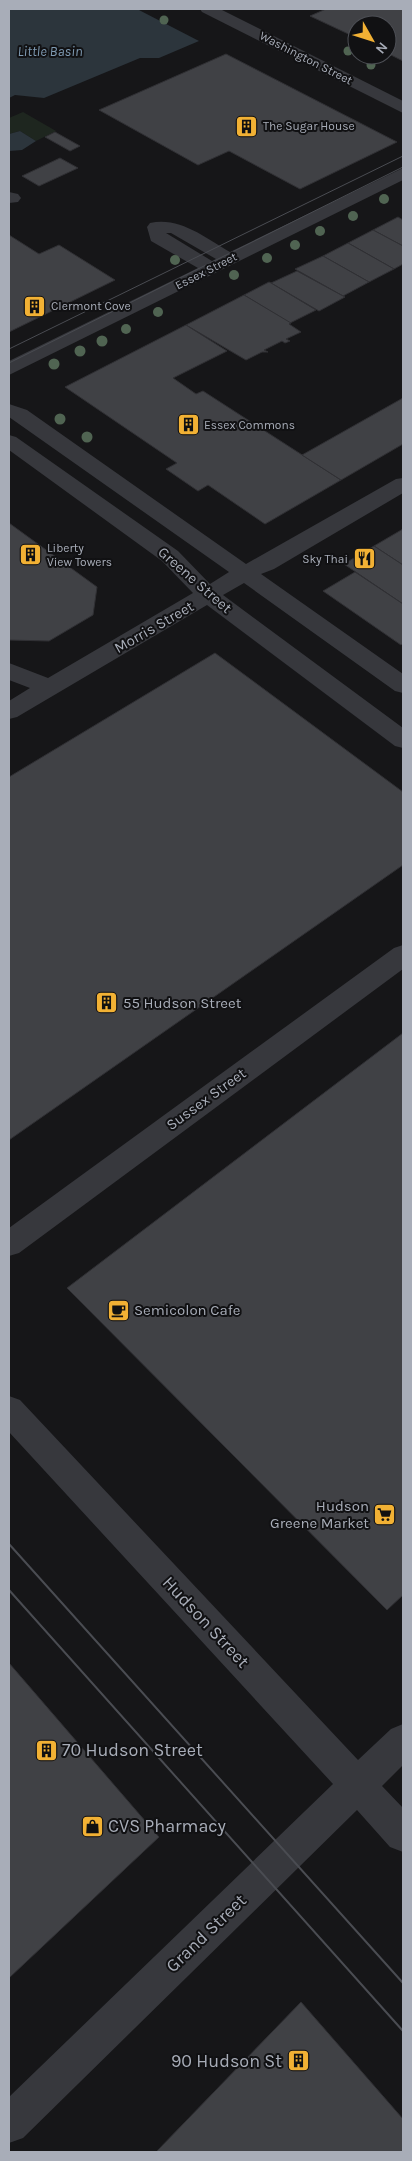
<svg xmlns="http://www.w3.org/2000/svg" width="412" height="2161" viewBox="0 0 412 2161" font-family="Karla,sans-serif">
<rect width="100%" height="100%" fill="#161618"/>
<polygon fill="#1e261f" points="23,112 56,131 36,141 20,131 9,134 9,118"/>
<g fill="#2c353c">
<polygon points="9,9 137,9 199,41 159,58 140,58 44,98 15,95 9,98"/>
<polygon points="20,131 36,141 22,150 9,151 9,134"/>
</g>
<g fill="#404145" stroke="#303034">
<polygon points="326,9 403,9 403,61 387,53 387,25 357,25 357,38 310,16"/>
<polygon points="226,54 397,142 300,189 229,151 198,165 99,110"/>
<polygon points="55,132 80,146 70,151 45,137"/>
<polygon points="60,158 78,168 39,186 22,176"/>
<polygon points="398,217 403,220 403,246 373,230"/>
<polygon points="373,230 403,246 403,264 394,269 348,243"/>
<polygon points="9,235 39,254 59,245 115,280 9,332"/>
<polygon points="348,243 394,269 369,282 323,256"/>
<polygon points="323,256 369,282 343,296 295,269"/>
<polygon points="297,271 343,296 345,297 319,311 271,283"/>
<polygon points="269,282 271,283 316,310 290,323 244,295"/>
<polygon points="244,295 291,323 289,324 301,332 286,339 290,341 285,343 282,341 264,350 268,352 262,352 246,360 186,325"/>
<polygon points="186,325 227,351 173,378 196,394 203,391 341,480 265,524 208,485 198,491 166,469 177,463 65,387"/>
<polygon points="403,398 403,444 341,480 302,455"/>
<polygon points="9,523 97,587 93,615 49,641 9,640"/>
<polygon points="403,529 403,565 374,546"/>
<polygon points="374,546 403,565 403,604 344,564"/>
<polygon points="355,572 403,604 403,643 401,645 323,591"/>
<polygon points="215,653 403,792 403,865 9,1140 9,777"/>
<polygon points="403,1033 403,1595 387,1610 67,1288"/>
<polygon points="9,1663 159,1837 9,1978"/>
<polygon points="301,2002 403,2119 403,2152 156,2152"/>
</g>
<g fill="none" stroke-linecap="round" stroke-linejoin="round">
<g fill="#37383d" fill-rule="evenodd">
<polygon points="200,9 220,9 403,101 403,113 202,12"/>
<path d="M403 168V180L9 375V361L198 268 151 241 147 227 150 223C179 216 206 238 230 252ZM166 233H171L216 259 212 261Z"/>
<polygon points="9,192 18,194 21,198 18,202 9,203"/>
<polygon points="9,404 27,410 246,564 396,479 403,478 403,493 274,569 261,574 403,674 403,693 395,691 244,583 223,595 403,728 403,748 395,746 207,605 17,717 9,719 9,701 30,688 9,680 9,663 48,678 193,593 162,561 9,450 9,435 16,437 178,551 210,584 229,572 9,417"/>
<polygon points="403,945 403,969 19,1253 9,1256 9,1228 394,948"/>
<polygon points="9,1396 20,1400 358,1760 391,1729 403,1724 403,1765 382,1786 403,1808 403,1852 390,1847 357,1810 23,2138 9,2143 9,2097 333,1784 9,1432"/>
</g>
<g stroke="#4a4c52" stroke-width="1">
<polyline points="9,349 403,156"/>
<polyline points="9,363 403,167"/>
</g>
<g stroke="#4a4c52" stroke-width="2">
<polyline points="9,1544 403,1983"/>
<polyline points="9,1590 403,2031"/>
</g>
</g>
<g fill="#506452">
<circle cx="164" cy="20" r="4.5"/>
<circle cx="348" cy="51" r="4.5"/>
<circle cx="371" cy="65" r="4.5"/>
<circle cx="384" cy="199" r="5"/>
<circle cx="353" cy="216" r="5"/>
<circle cx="320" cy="231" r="5"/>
<circle cx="295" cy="245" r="5"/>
<circle cx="267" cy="258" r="5"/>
<circle cx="175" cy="260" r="5"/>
<circle cx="234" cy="275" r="5"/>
<circle cx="158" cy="312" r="5"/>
<circle cx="126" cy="329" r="5"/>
<circle cx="102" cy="341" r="5.5"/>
<circle cx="80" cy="351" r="5.5"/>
<circle cx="54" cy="364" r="5.5"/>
<circle cx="60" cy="419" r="5.5"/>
<circle cx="87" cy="437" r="5.5"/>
</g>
<defs>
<symbol id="building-square" viewBox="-11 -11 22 22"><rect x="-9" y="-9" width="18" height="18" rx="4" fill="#f2b134" stroke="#111113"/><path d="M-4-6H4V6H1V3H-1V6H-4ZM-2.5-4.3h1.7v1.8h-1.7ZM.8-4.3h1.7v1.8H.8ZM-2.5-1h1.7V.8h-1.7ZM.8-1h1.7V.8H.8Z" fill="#111"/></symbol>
<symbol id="restaurant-square" viewBox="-11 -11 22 22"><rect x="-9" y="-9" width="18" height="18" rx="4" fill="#f2b134" stroke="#111113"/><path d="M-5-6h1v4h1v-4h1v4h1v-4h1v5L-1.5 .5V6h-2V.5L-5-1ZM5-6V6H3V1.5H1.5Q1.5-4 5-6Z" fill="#111"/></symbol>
<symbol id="cafe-square" viewBox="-11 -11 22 22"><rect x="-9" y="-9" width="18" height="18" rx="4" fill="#f2b134" stroke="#111113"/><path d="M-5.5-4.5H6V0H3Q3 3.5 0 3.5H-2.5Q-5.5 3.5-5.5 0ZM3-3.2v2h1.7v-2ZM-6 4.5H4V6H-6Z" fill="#111"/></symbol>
<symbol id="supermarket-square" viewBox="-11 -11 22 22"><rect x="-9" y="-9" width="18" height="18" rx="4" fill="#f2b134" stroke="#111113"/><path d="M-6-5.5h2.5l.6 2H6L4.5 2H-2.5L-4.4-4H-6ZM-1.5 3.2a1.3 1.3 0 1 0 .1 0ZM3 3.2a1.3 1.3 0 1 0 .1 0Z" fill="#111"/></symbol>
<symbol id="shop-square" viewBox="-11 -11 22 22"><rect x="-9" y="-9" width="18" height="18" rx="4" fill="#f2b134" stroke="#111113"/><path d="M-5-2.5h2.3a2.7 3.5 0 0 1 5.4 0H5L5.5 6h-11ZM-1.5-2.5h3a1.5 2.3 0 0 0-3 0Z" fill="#111"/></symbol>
</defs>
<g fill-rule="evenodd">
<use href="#building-square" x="234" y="114" width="25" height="25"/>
<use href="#building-square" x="22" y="294" width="25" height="25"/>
<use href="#building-square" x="176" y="412" width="25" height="25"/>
<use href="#building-square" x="18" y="542" width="25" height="25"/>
<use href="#restaurant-square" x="352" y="546" width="25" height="25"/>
<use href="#building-square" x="94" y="990" width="25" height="25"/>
<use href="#cafe-square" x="106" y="1298" width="25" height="25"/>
<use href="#supermarket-square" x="372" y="1502" width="25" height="25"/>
<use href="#building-square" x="34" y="1738" width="25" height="25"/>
<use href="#shop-square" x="80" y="1814" width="25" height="25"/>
<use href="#building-square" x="286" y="2048" width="25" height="25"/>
</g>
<g text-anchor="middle" stroke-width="4" stroke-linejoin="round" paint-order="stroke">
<g font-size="12" fill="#a8adb8" stroke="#111113">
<text transform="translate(306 58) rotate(27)" y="4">Washington Street</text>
<text transform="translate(206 271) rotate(-27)" y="4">Essex Street</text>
</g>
<g font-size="12" fill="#a8adb8" stroke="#111113" text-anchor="start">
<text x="263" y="130">The Sugar House</text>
<text x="51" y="310">Clermont Cove</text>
<text x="204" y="429">Essex Commons</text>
<text x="47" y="552">Liberty<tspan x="47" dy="14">View Towers</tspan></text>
<text x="348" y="563" text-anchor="end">Sky Thai</text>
</g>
<g font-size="14" font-style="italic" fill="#7f9bb3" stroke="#111113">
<text x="50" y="56">Little Basin</text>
</g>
<g font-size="15" fill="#a8adb8" stroke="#111113">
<text transform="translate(195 580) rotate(41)" y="5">Greene Street</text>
<text transform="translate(154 627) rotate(-30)" y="5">Morris Street</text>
<text transform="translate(206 1099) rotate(-36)" y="5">Sussex Street</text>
</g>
<g font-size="15" fill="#a8adb8" stroke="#111113" text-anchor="start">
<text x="123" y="1008">55 Hudson Street</text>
<text x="134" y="1315">Semicolon Cafe</text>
<text x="369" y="1511" text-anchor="end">Hudson<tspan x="369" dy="17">Greene Market</tspan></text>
</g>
<g font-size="18" fill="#a8adb8" stroke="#111113">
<text transform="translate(206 1622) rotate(47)" y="6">Hudson Street</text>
<text transform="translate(206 1933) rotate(-44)" y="6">Grand Street</text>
</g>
<g font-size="18" fill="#a8adb8" stroke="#111113" text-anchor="start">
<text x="62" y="1756">70 Hudson Street</text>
<text x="108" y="1832">CVS Pharmacy</text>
<text x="282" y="2067" text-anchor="end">90 Hudson St</text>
</g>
</g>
<rect width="412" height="2161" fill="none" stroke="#a8adb8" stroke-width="20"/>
<g transform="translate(372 40) rotate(129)"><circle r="24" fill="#111113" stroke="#4d4f55"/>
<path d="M0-4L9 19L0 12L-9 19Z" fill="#f2b134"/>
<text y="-8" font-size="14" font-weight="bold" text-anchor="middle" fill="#a8adb8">N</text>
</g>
</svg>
